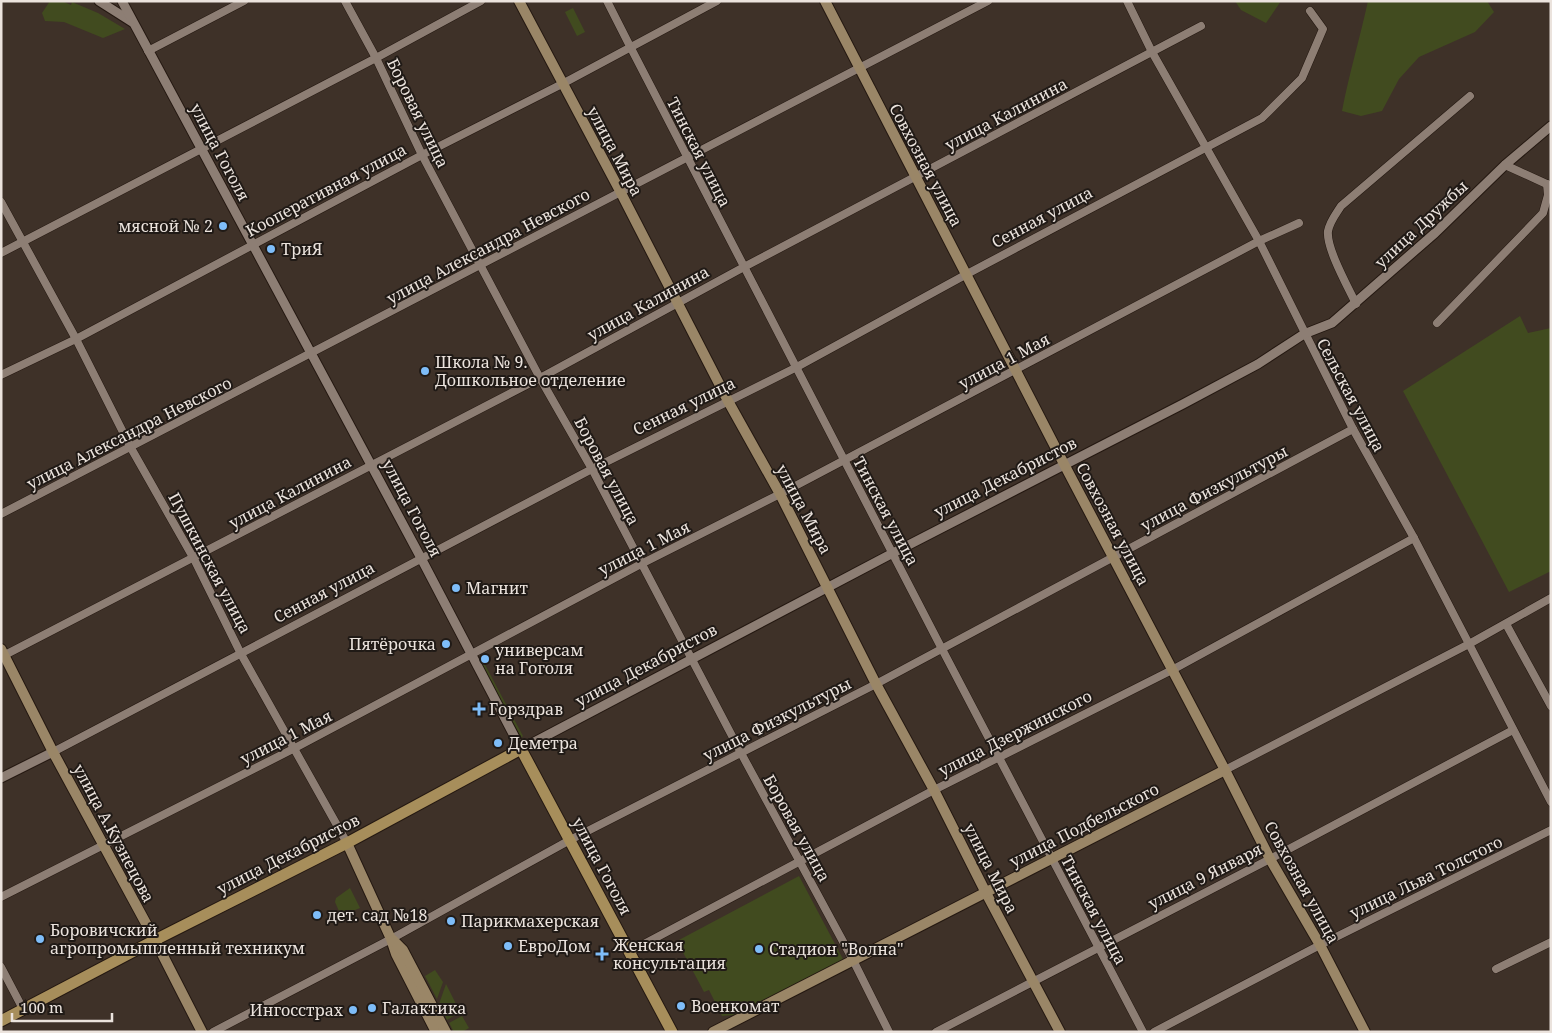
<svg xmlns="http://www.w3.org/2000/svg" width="1552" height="1033" viewBox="0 0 1552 1033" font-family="'Noto Serif',serif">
<rect width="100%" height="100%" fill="#3e3128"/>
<g fill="#414b1f">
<polygon points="50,1 62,1 71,5 72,2 98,13 125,29 103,38 64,22 45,21 42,13"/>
<polygon points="1235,1 1281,1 1266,23 1241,10"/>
<path d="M1368 1H1487L1494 12 1475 32 1419 57 1399 79 1382 111 1361 116 1342 111C1349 74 1360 38 1368 1Z"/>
<polygon points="573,8 585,32 577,36 565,12"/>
<polygon points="1520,316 1528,333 1551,328 1551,571 1509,592 1403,391"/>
<polygon points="483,661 523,736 521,738 481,663"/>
<polygon points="799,876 844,961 756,1004 733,1015 722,1016 709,990 704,992 677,941"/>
<polygon points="350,888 360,908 341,916 335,902 336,898"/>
<polygon points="435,970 443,982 437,999 425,976"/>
<polygon points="446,984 460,1012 447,1020 439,1004"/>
<polygon points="462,1016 469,1028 462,1032 454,1032 449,1023"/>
</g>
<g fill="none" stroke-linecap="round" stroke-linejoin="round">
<defs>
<g id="minor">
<polyline points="345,1 376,58 422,155 540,378 592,469 741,753 853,960 889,1032"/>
<path d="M607 1C717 218 831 433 942 649 1008 777 1077 904 1143 1032"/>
<polyline points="1127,1 1152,52 1259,241 1353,429 1414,538 1551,802"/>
<polyline points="148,51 244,1"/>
<polyline points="1505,165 1551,186"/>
<polyline points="1,202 76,339 131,448 194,559 241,654 347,843"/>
<polyline points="1,253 376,58 481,1"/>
<path d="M1356 304C1348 287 1326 248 1328 231 1330 221 1336 214 1341 206L1470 96"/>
<polyline points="1437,323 1543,213 1548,195 1547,184"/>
<polyline points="1,375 76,339 422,155 562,84 717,1"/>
<path d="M1 514C331 344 658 171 988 1"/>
<polyline points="1506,624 1551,706"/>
<polyline points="1,657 540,378 744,267 1201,26"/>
<polyline points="53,752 592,469 795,368 967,274 1262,118 1302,78 1323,29 1310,11"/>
<polyline points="1225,770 1469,644 1551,598"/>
<polyline points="1,897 293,749 641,564 780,494 1259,241 1299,223"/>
<polyline points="629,952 934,790 1172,670 1414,538"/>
<polyline points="1,967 23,1009"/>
<polyline points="1496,969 1551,942"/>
<polyline points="213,1032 391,939 570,840 876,684 1353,429"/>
<polyline points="936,1032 1270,859 1513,730"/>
<polyline points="1154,1032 1320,945 1551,830"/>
</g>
<g id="tertiary">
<polyline points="99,1 132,22"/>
<polyline points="122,1 421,558 521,749 893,553 1183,404 1258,364 1304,334 1332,323 1435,233 1505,165 1551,126"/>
<polyline points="1,778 53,752"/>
</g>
<g id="secondary">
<polyline points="519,1 620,191 728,401 780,494 876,684 934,790 985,891 1060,1032"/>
<polyline points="825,1 1064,464 1225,770 1270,859 1320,945 1365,1032"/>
<polyline points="1,649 53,752 155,940 202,1032"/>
<polyline points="347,843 391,939 396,954 436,1032"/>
<polyline points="393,940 403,950 446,1032"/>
<polyline points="713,1032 1225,770"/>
</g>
<polyline id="primary" points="1,1021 155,940 347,843 521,749 672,1032"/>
</defs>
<use href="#minor" stroke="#241811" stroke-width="9"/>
<use href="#tertiary" stroke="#241811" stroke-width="11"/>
<use href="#secondary" stroke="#241811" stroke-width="12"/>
<use href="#primary" stroke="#241811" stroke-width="13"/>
<use href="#minor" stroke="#8d7e74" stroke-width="8"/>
<use href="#tertiary" stroke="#8d7e74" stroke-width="9"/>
<use href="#secondary" stroke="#9a8667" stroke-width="10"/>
<use href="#primary" stroke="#a78e5b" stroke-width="11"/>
</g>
<g fill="#7ebdf9" stroke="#201a16" stroke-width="2">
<circle cx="223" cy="226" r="5"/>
<circle cx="271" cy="249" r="5"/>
<circle cx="425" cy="371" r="5"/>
<circle cx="456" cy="588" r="5"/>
<circle cx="446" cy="644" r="5"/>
<circle cx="485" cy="659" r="5"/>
<path d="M476.5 701.5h5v5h5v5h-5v5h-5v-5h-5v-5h5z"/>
<circle cx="498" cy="743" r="5"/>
<circle cx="317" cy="915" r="5"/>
<circle cx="451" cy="921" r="5"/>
<circle cx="40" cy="939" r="5"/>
<circle cx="508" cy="946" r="5"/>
<circle cx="759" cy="949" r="5"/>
<path d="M599.5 946.5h5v5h5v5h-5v5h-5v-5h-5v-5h5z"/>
<circle cx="681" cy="1006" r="5"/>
<circle cx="372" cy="1008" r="5"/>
<circle cx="353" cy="1010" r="5"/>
</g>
<g text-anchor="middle" stroke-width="4" stroke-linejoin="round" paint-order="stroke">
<g font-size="16" fill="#ebe3dd" stroke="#201a16">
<text transform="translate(418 113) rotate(64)" y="6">Боровая улица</text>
<text transform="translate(1006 114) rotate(-28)" y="6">улица Калинина</text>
<text transform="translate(615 151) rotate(62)" y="6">улица Мира</text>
<text transform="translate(220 152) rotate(62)" y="6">улица Гоголя</text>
<text transform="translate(699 152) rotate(63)" y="6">Тинская улица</text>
<text transform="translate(926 165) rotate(62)" y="6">Совхозная улица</text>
<text transform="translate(326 190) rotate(-28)" y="6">Кооперативная улица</text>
<text transform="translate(1042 217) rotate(-28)" y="6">Сенная улица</text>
<text transform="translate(1421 224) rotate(-43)" y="6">улица Дружбы</text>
<text transform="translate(488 246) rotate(-28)" y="6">улица Александра Невского</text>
<text transform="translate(648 303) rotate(-29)" y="6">улица Калинина</text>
<text transform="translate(1004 361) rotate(-28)" y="6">улица 1 Мая</text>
<text transform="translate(1351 395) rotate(62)" y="6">Сельская улица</text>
<text transform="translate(684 406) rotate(-26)" y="6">Сенная улица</text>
<text transform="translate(129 433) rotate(-27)" y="6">улица Александра Невского</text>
<text transform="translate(607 471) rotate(62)" y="6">Боровая улица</text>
<text transform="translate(1005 477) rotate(-27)" y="6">улица Декабристов</text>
<text transform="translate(1214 488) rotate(-28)" y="6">улица Физкультуры</text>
<text transform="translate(290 492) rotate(-28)" y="6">улица Калинина</text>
<text transform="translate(412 508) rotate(62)" y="6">улица Гоголя</text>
<text transform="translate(804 509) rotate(62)" y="6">улица Мира</text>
<text transform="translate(886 511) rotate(62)" y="6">Тинская улица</text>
<text transform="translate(1113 524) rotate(62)" y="6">Совхозная улица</text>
<text transform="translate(644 548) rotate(-27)" y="6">улица 1 Мая</text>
<text transform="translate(210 563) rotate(62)" y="6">Пушкинская улица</text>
<text transform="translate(324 592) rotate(-28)" y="6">Сенная улица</text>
<text transform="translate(646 665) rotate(-28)" y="6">улица Декабристов</text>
<text transform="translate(777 719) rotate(-27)" y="6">улица Физкультуры</text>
<text transform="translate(1015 733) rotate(-27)" y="6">улица Дзержинского</text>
<text transform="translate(286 737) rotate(-27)" y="6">улица 1 Мая</text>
<text transform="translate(1084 825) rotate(-27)" y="6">улица Подбельского</text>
<text transform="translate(797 828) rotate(61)" y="6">Боровая улица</text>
<text transform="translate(114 833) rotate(62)" y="6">улица А.Кузнецова</text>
<text transform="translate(288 854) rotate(-27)" y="6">улица Декабристов</text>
<text transform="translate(602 866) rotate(62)" y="6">улица Гоголя</text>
<text transform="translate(991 868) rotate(63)" y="6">улица Мира</text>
<text transform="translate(1205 876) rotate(-27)" y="6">улица 9 Января</text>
<text transform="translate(1426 877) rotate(-26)" y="6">улица Льва Толстого</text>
<text transform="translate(1302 882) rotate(61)" y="6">Совхозная улица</text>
<text transform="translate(1094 910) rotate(62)" y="6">Тинская улица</text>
</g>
<g font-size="16" fill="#ebe3dd" stroke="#201a16" text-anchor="start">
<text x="213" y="232" text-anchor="end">мясной № 2</text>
<text x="281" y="255">ТриЯ</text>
<text x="435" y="368">Школа № 9.<tspan x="435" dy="18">Дошкольное отделение</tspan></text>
<text x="466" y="594">Магнит</text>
<text x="436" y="650" text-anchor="end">Пятёрочка</text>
<text x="495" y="656">универсам<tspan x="495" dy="18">на Гоголя</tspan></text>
<text x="489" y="715">Горздрав</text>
<text x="508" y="749">Деметра</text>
<text x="327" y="921">дет. сад №18</text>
<text x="461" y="927">Парикмахерская</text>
<text x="50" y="936">Боровичский<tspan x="50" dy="18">агропромышленный техникум</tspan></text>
<text x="613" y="951">Женская<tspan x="613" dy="18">консультация</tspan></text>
<text x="518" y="952">ЕвроДом</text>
<text x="769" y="955">Стадион "Волна"</text>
<text x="691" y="1012">Военкомат</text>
<text x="382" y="1014">Галактика</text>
<text x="343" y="1016" text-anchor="end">Ингосстрах</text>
</g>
</g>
<rect width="1552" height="1033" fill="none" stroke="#ebe3dd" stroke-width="5"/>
<path d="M12 1013v8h100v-8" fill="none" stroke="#ebe3dd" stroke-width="2.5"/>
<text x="20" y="1013" font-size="15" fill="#ebe3dd" stroke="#201a16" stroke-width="4" paint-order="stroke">100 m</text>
</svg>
